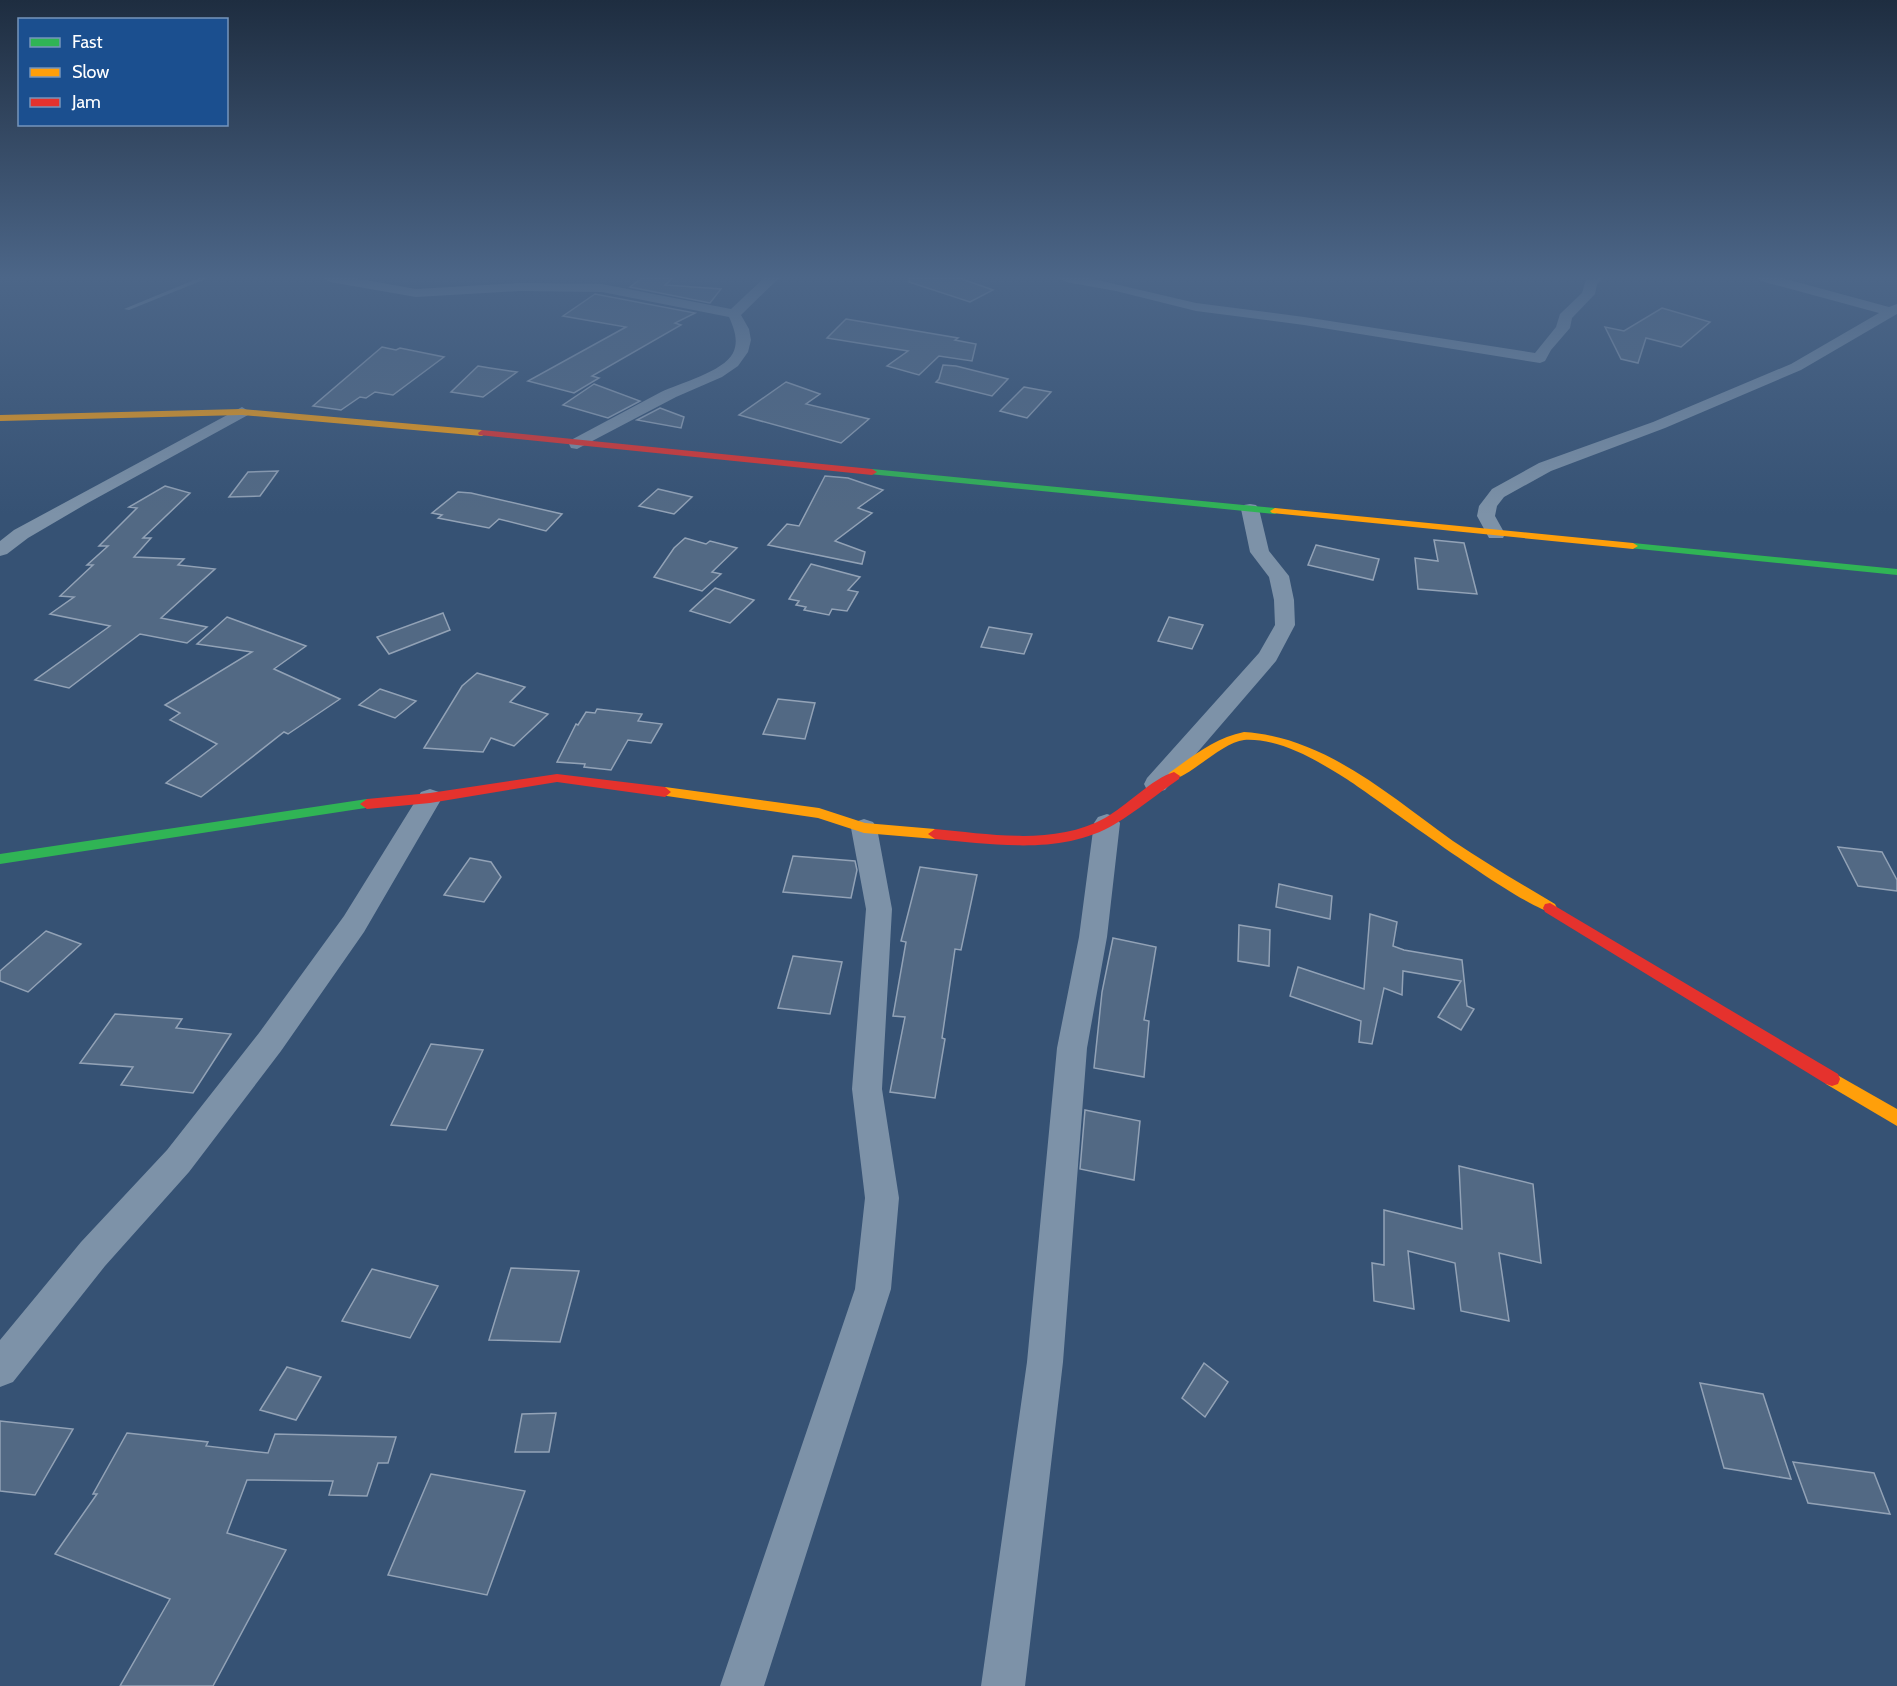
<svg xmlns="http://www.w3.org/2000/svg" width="1897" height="1686" viewBox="0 0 1897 1686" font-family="Cabin,sans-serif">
<rect width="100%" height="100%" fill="#365274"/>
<g fill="#526984" stroke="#92a2b6" stroke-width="1.5">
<polygon points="642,278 673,278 665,285 721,289 710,303 630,287"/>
<polygon points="910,278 959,278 993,290 970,302 909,282"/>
<polygon points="595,294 695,313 675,323 681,325 592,376 599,378 574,393 528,381 626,327 563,316"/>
<polygon points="1662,308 1710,322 1681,347 1646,338 1638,363 1621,359 1605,327 1624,331"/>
<polygon points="846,319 958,338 955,340 976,344 972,361 939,356 919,375 887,366 908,351 827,338"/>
<polygon points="382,347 396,350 400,348 444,357 393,395 375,392 366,398 360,397 341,410 313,406"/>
<polygon points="943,365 956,366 1008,379 992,396 936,382 939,379"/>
<polygon points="478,366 490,368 517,372 483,397 451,392"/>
<polygon points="786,382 820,394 806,404 869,419 841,443 739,415"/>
<polygon points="594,384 640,401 608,418 563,405"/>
<polygon points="1024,387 1051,392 1027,418 1000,411"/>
<polygon points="660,408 684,417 681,428 637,420"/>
<polygon points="278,471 260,496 229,497 248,472"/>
<polygon points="825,476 848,478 883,490 858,508 872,513 835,541 865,552 862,564 768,545 787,524 799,526"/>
<polygon points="165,486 190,493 143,538 151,538 134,557 184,559 178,565 215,569 161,618 207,627 187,643 140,634 69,688 35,680 110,626 50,614 74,597 60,596 93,565 87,565 108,546 99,546 137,508 129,507"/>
<polygon points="658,489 692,497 674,514 639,506"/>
<polygon points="458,492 471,493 562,514 546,531 499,519 489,528 438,518 442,515 432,513"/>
<polygon points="685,538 706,544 710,541 737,548 712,572 721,574 702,591 654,577 674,548"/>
<polygon points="1434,540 1464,543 1477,594 1418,589 1415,558 1438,561"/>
<polygon points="1316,545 1379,559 1373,580 1308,565"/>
<polygon points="811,564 860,577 848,590 858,592 847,611 832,609 829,615 804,610 806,607 796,605 799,601 789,599"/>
<polygon points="715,588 754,600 730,623 690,611"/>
<polygon points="443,613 450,630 389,654 377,637"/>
<polygon points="227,617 306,646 274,669 340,699 288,734 284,732 201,797 166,783 217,744 170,720 180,713 165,705 252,652 197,644"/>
<polygon points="1169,617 1203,625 1192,649 1158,641"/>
<polygon points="989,627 1032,634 1024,654 981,647"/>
<polygon points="477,673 525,687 510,702 548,714 514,746 491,738 483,752 424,748 462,686"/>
<polygon points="380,689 416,701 395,718 359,705"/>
<polygon points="778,699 815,703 805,739 763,734"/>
<polygon points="597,709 642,714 638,721 662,724 651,743 628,740 611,770 584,767 585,764 557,762 576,724 578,725 586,712 595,713"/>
<polygon points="1838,847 1882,852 1897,880 1897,891 1858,886"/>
<polygon points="793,856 855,861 857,870 851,898 783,892"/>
<polygon points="470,858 491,862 501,877 484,902 444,895"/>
<polygon points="920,867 977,875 961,950 955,949 942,1038 945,1039 935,1098 890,1092 905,1017 893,1016 906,942 901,941"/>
<polygon points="1279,884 1332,896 1330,919 1276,907"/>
<polygon points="1370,914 1397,922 1393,946 1404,950 1462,960 1467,1006 1474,1009 1461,1030 1438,1017 1461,981 1403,971 1402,995 1384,988 1372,1044 1359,1042 1361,1021 1290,996 1298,967 1364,989"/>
<polygon points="1239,925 1270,930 1269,966 1238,961"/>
<polygon points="46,931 81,944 28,992 0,981 0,971"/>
<polygon points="1113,938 1156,947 1144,1020 1149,1021 1144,1077 1094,1068 1102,992"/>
<polygon points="793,956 842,962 830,1014 778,1008"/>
<polygon points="115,1014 182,1019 176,1028 231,1034 193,1093 121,1085 133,1067 80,1063"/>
<polygon points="431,1044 483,1050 446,1130 391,1125"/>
<polygon points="1085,1110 1140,1121 1134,1180 1080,1169"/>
<polygon points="1459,1166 1533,1184 1541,1263 1499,1253 1509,1321 1461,1311 1455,1263 1408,1251 1414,1309 1374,1301 1372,1263 1384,1265 1384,1210 1462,1229"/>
<polygon points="511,1268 579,1271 560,1342 489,1340"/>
<polygon points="372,1269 438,1286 410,1338 342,1321"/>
<polygon points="1204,1363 1228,1382 1205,1417 1182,1398"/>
<polygon points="287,1367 321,1377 296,1420 260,1410"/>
<polygon points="1700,1383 1763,1394 1791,1479 1724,1468"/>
<polygon points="556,1413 549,1452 515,1452 522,1414"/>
<polygon points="0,1421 73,1429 35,1495 0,1491"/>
<polygon points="127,1433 208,1442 206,1446 268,1453 275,1434 396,1437 388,1463 378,1463 367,1496 329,1495 333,1481 247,1480 227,1533 286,1550 213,1686 120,1686 170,1599 55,1554 97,1494 93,1494"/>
<polygon points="1793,1462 1874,1473 1890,1514 1808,1503"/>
<polygon points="431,1474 525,1491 487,1595 388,1575"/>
</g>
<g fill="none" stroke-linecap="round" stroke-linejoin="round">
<polygon fill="#7d92a8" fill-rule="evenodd" points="199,278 208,278 129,310 124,309"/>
<g fill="#7d92a8" fill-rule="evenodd">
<path d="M323 278H354L416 289 520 283 602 284 731 309 764 278H779L741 315 749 329 751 340 748 352 738 366 722 377 676 397 577 449 571 448 569 444 571 440C601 424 631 408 661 392 680 383 723 372 733 353 739 341 734 328 729 317L602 292 520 291 416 297 330 282Z"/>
<polygon points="1059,278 1089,278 1196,303 1304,317 1535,353 1556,327 1560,314 1582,293 1586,280 1603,278 1597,284 1595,294 1572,318 1570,328 1551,350 1545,361 1540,363 1304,325 1196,311 1116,291 1066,282"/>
<polygon points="1759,278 1782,278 1889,307 1897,304 1897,314 1801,370 1665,428 1551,471 1504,497 1497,506 1495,516 1505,534 1503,538 1489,538 1477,516 1479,506 1492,489 1539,463 1653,422 1791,364 1879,313 1761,281"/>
<polygon points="242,407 250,412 248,415 86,504 28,538 7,554 0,556 0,541 14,530"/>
<polygon points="1250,504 1256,505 1259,509 1269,551 1289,576 1294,600 1295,625 1276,661 1165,790 1156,792 1147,790 1144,784 1147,778 1259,653 1275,625 1274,600 1269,577 1250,552 1241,509 1244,505"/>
<polygon points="430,789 439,792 442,798 364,932 281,1051 189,1172 105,1266 13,1382 0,1387 0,1340 81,1242 167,1150 259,1033 344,916 421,792"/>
<polygon points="1107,814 1116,817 1120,823 1107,937 1087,1048 1063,1362 1025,1686 981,1686 1027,1362 1057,1048 1079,937 1094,823 1098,817"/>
<polygon points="864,819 873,822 877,828 892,909 882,1089 899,1198 891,1289 764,1686 720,1686 855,1289 865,1198 852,1089 866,909 851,828 855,822"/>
</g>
<g fill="#30b455" fill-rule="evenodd">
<polygon points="872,469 1275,508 1280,511 1275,514 869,474 869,470"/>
<polygon points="1633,543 1897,569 1897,575 1629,548 1629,544"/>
<polygon points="367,799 372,801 374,804 372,807 0,864 0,854"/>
</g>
<g fill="#ff9f0a" fill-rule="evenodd">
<polygon points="242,409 482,430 486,433 482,436 242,415 0,421 0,415"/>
<polygon points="1275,508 1633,543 1638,546 1633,549 1272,513 1270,511"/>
<path d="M1244 732C1325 737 1390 796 1453 841 1486 863 1521 884 1555 904L1557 908 1555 912C1535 918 1374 796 1345 778 1316 760 1280 738 1244 740 1221 742 1184 783 1169 779L1168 776 1169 773C1193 756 1215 738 1244 732Z"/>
<polygon points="665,787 819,808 865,823 935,829 942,834 935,839 864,833 818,818 660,795 659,792"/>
<polygon points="1832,1072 1897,1109 1897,1126 1826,1084 1824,1079 1826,1074"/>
</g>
<g fill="#e5322d" fill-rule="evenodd">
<polygon points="482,430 872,469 877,472 872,475 479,435 478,433"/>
<path d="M1174 772 1180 776 1179 779C1157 794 1137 811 1115 824 1062 856 993 844 935 839L928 834 935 829C989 834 1055 846 1105 818 1125 807 1153 778 1174 772Z"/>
<polygon points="557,774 665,787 671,792 665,797 557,782 430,803 367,809 360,804 367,799 430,793"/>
<polygon points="1550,903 1838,1074 1840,1079 1838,1084 1832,1086 1826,1084 1545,912 1543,908 1545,904"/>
</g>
</g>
<linearGradient id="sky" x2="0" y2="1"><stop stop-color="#1e2d40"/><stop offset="0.54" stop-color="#4c6688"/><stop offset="1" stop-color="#4c6688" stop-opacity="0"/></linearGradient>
<rect width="1897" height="514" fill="url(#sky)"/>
<rect x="18" y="18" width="210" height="108" fill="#1b4f8f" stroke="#7695bc" stroke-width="1.5"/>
<rect x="30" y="38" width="30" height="9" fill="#30b455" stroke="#7695bc" stroke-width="1.5"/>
<text x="72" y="48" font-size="18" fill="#ffffff">Fast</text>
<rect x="30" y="68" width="30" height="9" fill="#ff9f0a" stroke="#7695bc" stroke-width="1.5"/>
<text x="72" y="78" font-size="18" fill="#ffffff">Slow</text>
<rect x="30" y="98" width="30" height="9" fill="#e5322d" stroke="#7695bc" stroke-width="1.5"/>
<text x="72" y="108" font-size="18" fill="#ffffff">Jam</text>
</svg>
